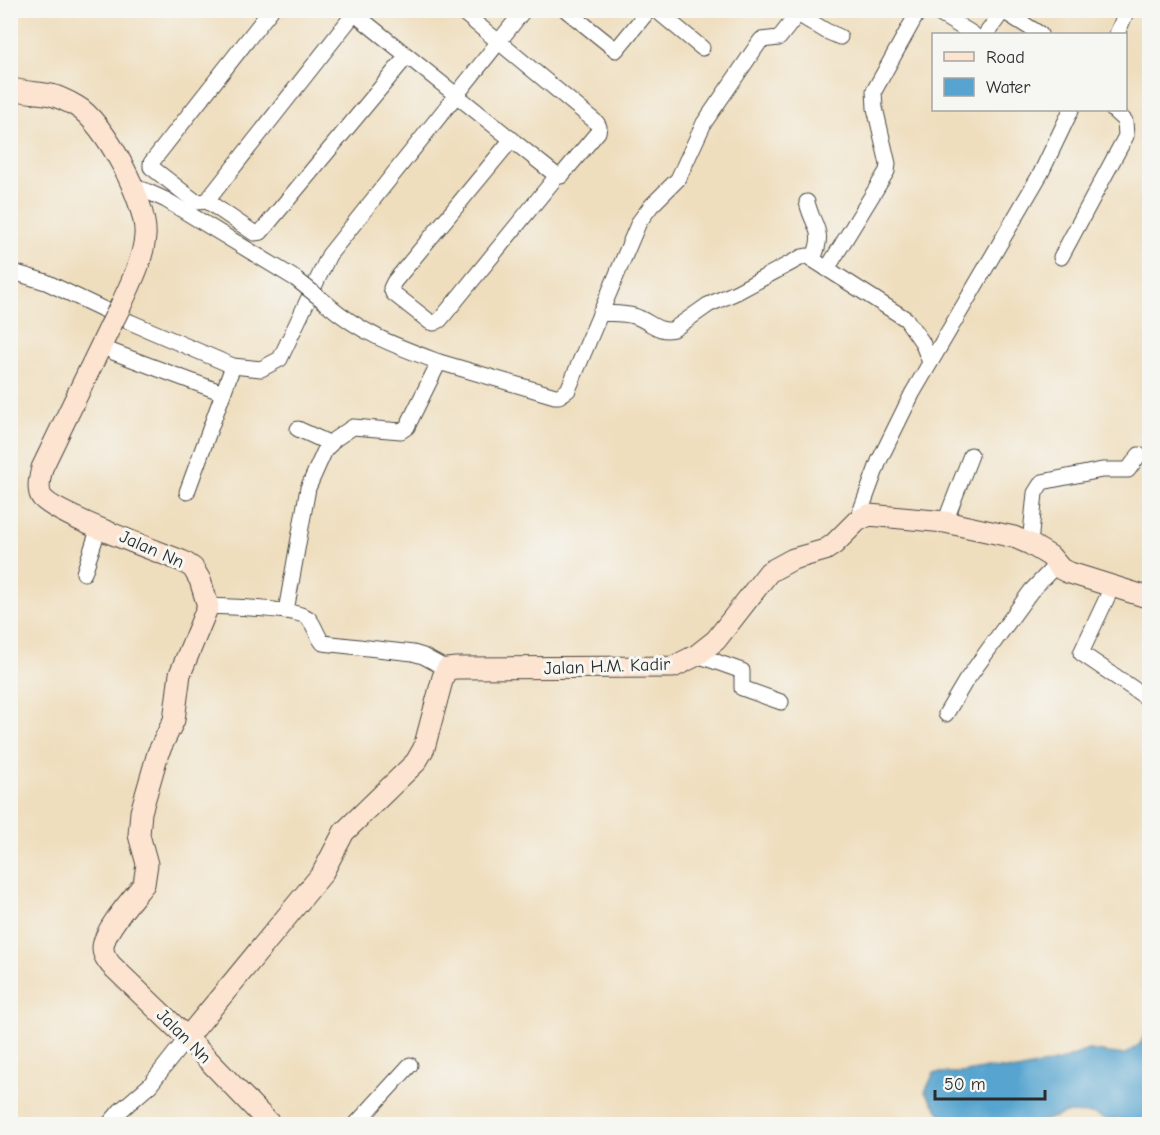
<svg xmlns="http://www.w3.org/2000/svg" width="1160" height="1135" viewBox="0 0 1160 1135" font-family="'Comic Neue',sans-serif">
<rect width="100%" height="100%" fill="#f6f6f2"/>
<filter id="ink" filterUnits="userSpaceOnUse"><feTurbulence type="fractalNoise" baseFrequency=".0167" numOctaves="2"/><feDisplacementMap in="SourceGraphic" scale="12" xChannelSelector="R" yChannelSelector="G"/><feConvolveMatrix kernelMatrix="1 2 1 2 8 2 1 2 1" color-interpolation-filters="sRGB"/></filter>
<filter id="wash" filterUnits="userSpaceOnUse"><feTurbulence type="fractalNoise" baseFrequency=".008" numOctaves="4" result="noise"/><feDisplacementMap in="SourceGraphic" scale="24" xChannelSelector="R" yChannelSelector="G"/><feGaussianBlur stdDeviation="1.35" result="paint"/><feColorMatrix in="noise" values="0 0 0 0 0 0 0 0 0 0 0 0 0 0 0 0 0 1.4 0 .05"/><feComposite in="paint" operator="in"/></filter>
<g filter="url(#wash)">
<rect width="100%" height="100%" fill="#efdebe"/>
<polygon fill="#56a4cf" stroke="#40687d" stroke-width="1.5" points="1149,1027 1149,1124 1140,1124 1118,1118 1108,1120 1094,1114 1066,1113 1035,1124 987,1124 984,1119 948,1124 925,1092 934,1073 962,1073 987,1068 1017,1070 1060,1061 1088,1050 1124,1055 1140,1044"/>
</g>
<g filter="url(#ink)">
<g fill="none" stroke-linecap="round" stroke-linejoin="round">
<defs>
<g id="street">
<polyline points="271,10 151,163 151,167 196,202 207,201 357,10"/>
<polyline points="350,10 557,176 561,176 598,132 599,127 597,123 460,10"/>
<polyline points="566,10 616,50 649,10"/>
<polyline points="656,10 702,48"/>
<polyline points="933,10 973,34"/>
<polyline points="798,14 826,31 840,37"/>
<polyline points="986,34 1003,11 1040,34"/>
<polyline points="1117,34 1127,10"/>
<polyline points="512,139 394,282 391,288 393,293 430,322 434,323 440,320 557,176"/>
<polyline points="133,188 144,190 166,200 296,279"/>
<polyline points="207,201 254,233 261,232 407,56"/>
<path d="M807 202C813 228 826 230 813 259"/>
<polyline points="1061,257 1126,136 1125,121 1113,110"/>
<polyline points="827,269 887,171 888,164 875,108 874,91 919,10"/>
<polyline points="10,271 46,282 130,322 233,366 261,369 280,359 329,255 524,10"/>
<path d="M326 303C362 334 396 346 439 362"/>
<path d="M600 313C611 314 623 313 634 316 648 320 659 334 674 329L708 305 737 292 802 257 807 256 906 319 922 342 930 362"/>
<polyline points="113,352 223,393"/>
<polyline points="298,429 331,444"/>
<polyline points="187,492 233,366"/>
<polyline points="857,521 879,461 912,394 1041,173 1071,110"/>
<polyline points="945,522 971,455"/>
<polyline points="1030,544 1035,493 1042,482 1102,470 1128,470 1139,455"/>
<polyline points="84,573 99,527"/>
<polyline points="1112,587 1081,653 1150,700"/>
<path d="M208 606C225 607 300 608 309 619 315 626 317 636 323 643L413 653 423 656 447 669"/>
<polyline points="286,611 308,488 325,450 335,439 353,427 401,431 407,427 439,362 555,396 559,396 568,390 639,222 651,206 678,179 704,123 761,40 779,38 801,10"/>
<polyline points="697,655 742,671 742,688 781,702"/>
<polyline points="946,714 965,682 1031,591 1057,564"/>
<polyline points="109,1124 120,1111 150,1085 187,1038"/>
<polyline points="356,1124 410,1065"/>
</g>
<g id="secondary">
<path d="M10 88C24 93 37 92 51 95 59 97 69 102 76 106 104 121 148 204 145 236 143 260 131 283 121 305"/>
<path d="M110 327 42 468C40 477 37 488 41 496 50 513 160 552 184 562L193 568 200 580 208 606 180 674 174 720 158 753 141 812 139 835 147 864 144 884C133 898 103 931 103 948 103 955 107 960 111 965L187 1038 270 1124"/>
<polyline points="187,1038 322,874 344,832 416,762 424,748 443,677 447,669 456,668 673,667 697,655 716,640 769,572 793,559 825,550 834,544 857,521 869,515 945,522 1014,537 1030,544 1050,556 1061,569 1067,572 1150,598"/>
</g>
</defs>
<use href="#street" stroke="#484641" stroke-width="17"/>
<use href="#secondary" stroke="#484641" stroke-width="23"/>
<use href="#street" stroke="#fff" stroke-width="15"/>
<use href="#secondary" stroke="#fde4d1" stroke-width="21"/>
<defs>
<polyline id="street-bridge" points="296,279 326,303"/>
<polyline id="secondary-bridge" points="110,327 121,305"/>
</defs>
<use href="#street-bridge" stroke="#484641" stroke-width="17" stroke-linecap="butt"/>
<use href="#secondary-bridge" stroke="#484641" stroke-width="23" stroke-linecap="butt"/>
<use href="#street-bridge" stroke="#fff" stroke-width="15"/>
<use href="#secondary-bridge" stroke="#fde4d1" stroke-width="21"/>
</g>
</g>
<g text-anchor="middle" stroke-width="6" stroke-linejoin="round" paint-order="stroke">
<g font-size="18" fill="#2b2b2b" stroke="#f6f6f2">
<text transform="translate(152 549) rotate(24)" y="6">Jalan Nn</text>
<text transform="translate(607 666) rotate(-2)" y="6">Jalan H.M. Kadir</text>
<text transform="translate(184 1036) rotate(45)" y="6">Jalan Nn</text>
</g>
</g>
<rect width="1160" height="1135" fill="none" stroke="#f6f6f2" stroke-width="36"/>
<rect x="932" y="33" width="195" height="78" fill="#f6f6f2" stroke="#a5a5a2" stroke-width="1.5"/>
<rect x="944" y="52" width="30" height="9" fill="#fde4d1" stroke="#a5a5a2" stroke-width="1.5"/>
<text x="986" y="63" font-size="18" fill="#2b2b2b">Road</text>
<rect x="944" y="78" width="30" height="18" fill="#56a4cf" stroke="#a5a5a2" stroke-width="1.5"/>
<text x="986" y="93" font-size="18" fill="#2b2b2b">Water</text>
<path d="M935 1090v9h110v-9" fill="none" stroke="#2b2b2b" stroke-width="3"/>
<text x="944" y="1090" font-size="18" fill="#2b2b2b" stroke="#f6f6f2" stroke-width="4.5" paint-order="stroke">50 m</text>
</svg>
